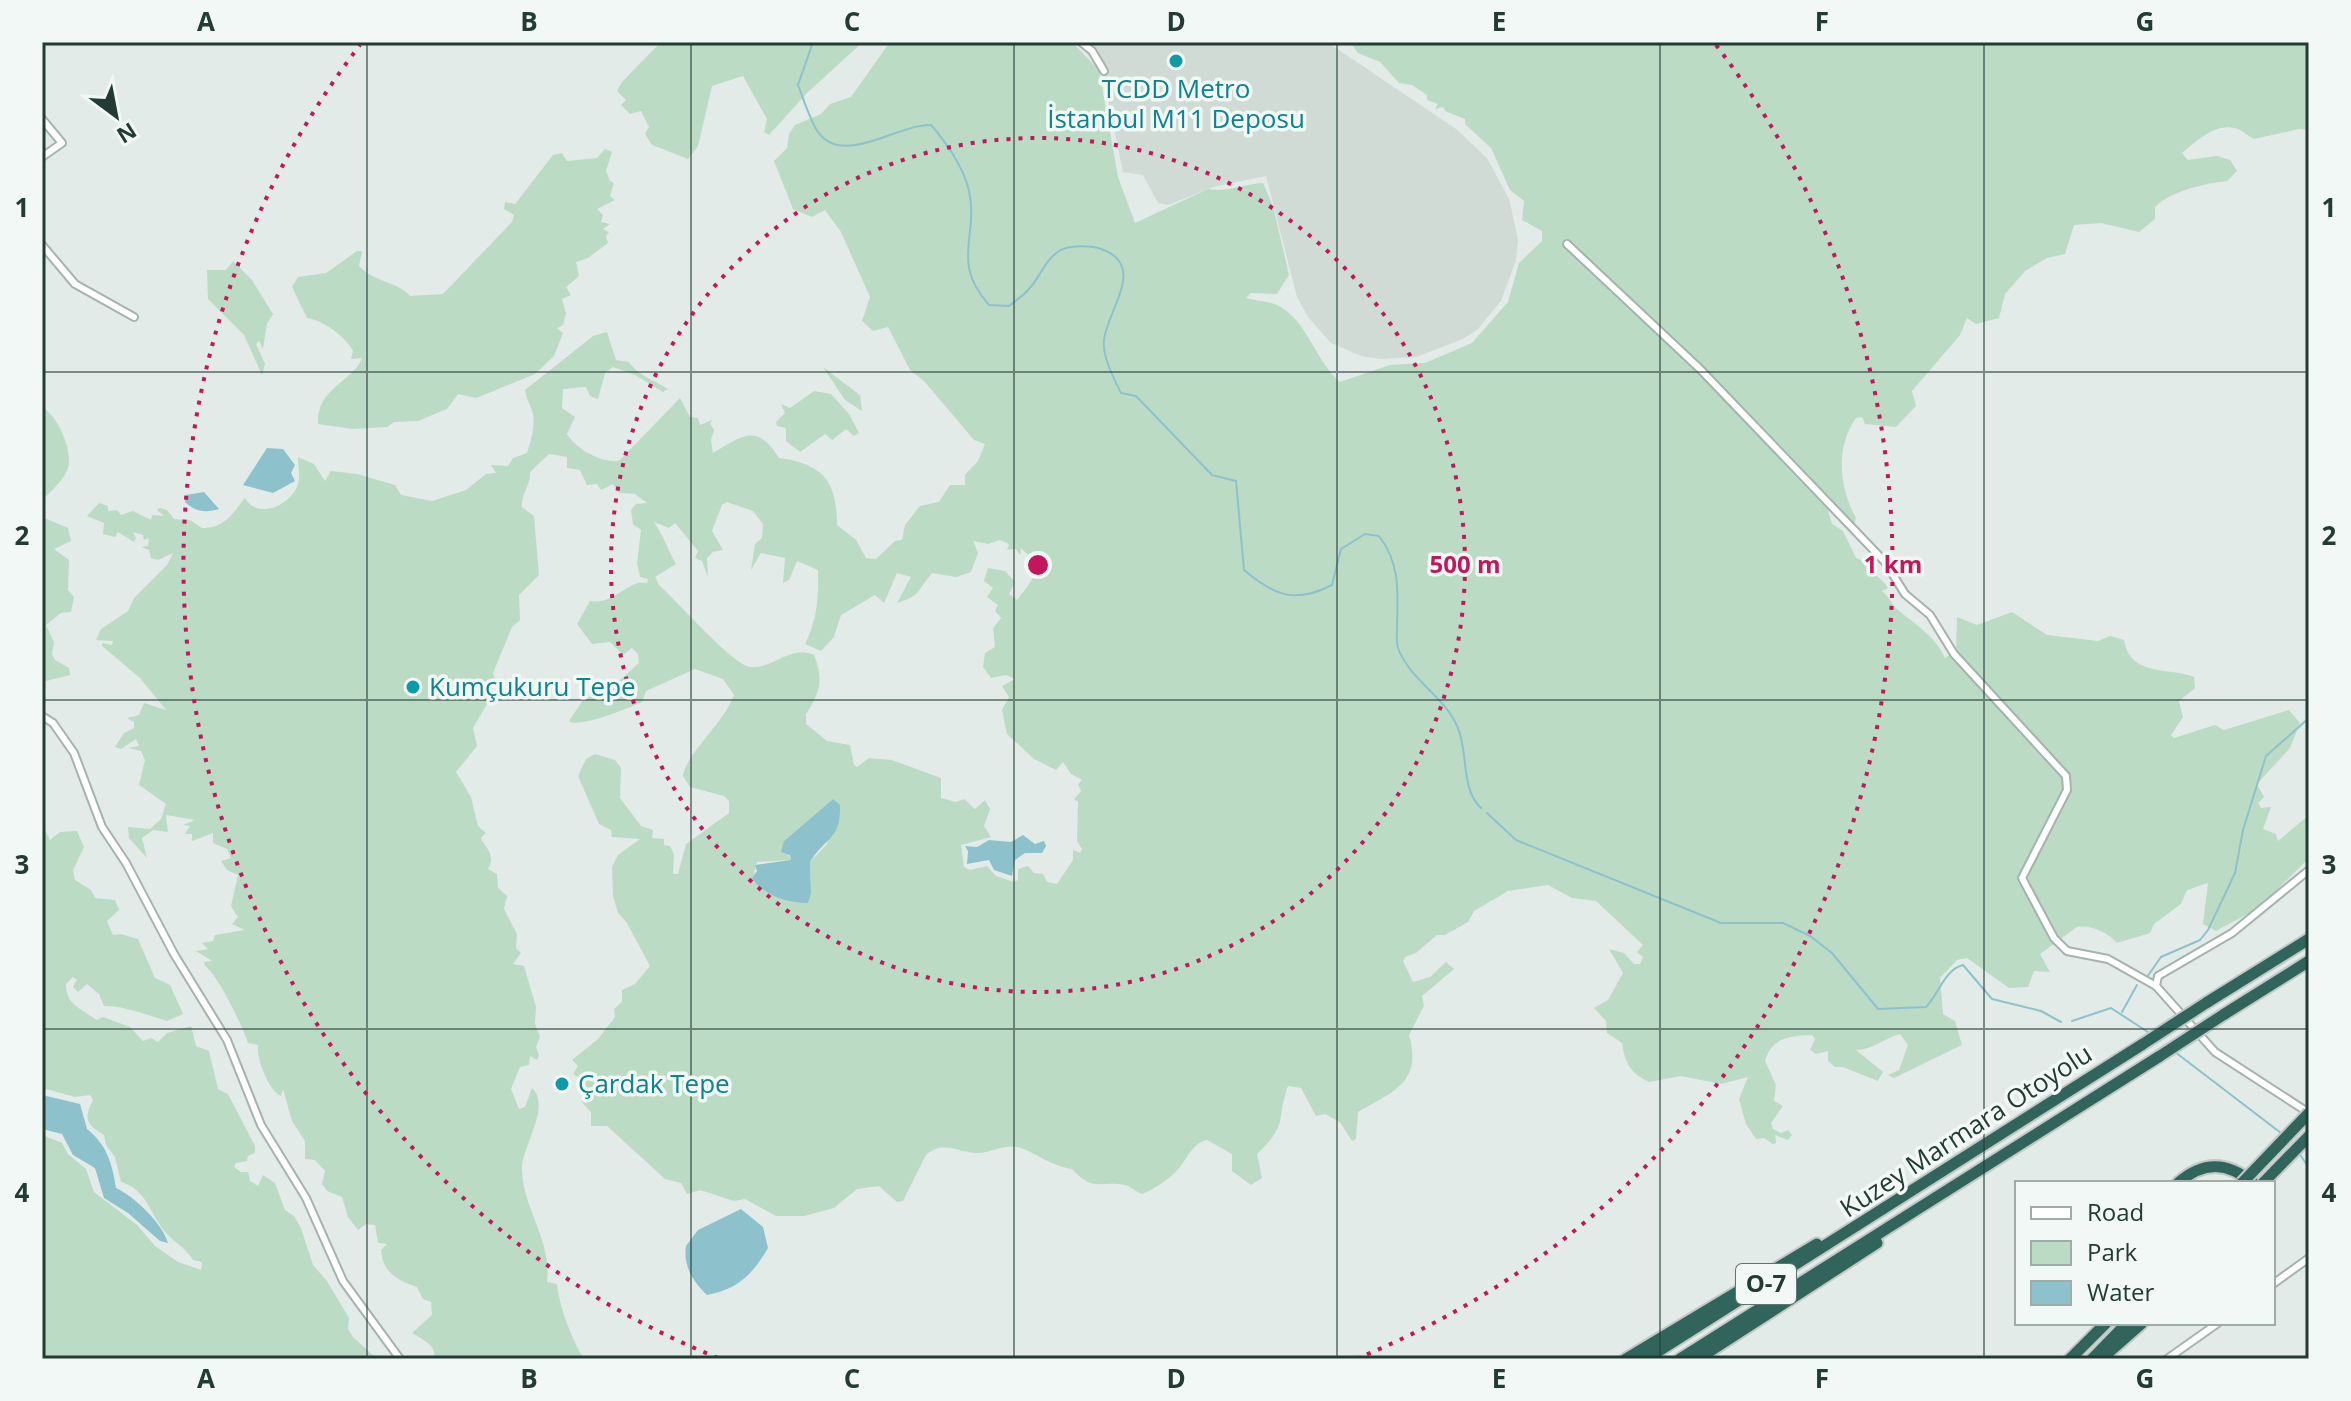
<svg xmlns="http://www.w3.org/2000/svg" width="2351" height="1401" viewBox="0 0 2351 1401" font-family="'Open Sans',sans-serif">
<rect width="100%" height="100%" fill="#e2ebe7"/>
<polygon fill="#d0dbd6" points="1075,42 1327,42 1456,129 1487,158 1509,199 1518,239 1516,260 1501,301 1478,329 1463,339 1416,357 1381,359 1361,356 1331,343 1308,317 1297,297 1266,176 1213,187 1168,205 1158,203 1143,175 1123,172 1103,76 1091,55"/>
<g fill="#bcdbc5" fill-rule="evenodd">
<polygon points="661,42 863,42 807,93 769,135 764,132 767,119 743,76 712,86 698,146 688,159 652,145 645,134 649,127 641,111 630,114 621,105 626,100 617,91 622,82"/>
<path d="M890 42H1072L1099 70 1118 177 1135 223 1208 189C1226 193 1243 184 1263 183L1273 206 1289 275 1277 294 1251 293 1246 298C1256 301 1267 301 1277 305 1307 319 1315 361 1340 382L1390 365 1425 363 1472 343 1508 302 1519 263 1542 241V231L1522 220 1524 201 1510 190 1491 148 1465 124V119L1445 111 1443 107 1435 109 1438 104 1427 100V95L1412 85 1399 83 1380 62 1358 53 1350 42H2309V130L2299 129 2254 139C2248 136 2243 131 2238 129 2216 121 2196 142 2182 153L2188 160 2217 156 2230 160 2237 171 2227 181C2206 183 2171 191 2155 207V219L2139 232 2101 223 2074 225 2065 254 2047 258 2025 271 2005 294 1999 318 1976 324 1967 318 1960 335 1912 391 1916 406 1896 427 1865 424 1862 417 1856 418C1835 448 1839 487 1856 518L1854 526 1830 508 1828 511 1832 524 1843 531 1856 558 1870 564C1873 576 1882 578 1888 588L1882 591C1888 595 1892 605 1898 610 1915 624 1936 637 1945 658L1956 650 1957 617 1977 625 2012 612 2047 635 2098 641 2110 636 2124 640C2130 677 2169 667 2194 677L2195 688 2179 701 2183 717 2171 735 2174 738 2215 725 2224 730 2289 710 2300 723 2290 748 2257 784 2264 797 2258 803 2261 808 2271 807 2263 829 2276 834 2278 841 2309 815 2308 859 2260 907 2216 931 2203 924 2208 883 2187 890 2181 904 2154 924 2150 933 2117 943C2109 933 2090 924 2077 927L2040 954 2050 972 2034 971 2028 987 2009 988 1967 958 1957 960 1940 978C1941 991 1942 1001 1943 1014L1955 1021 1962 1045 1894 1078 1888 1075 1899 1070 1908 1045 1900 1034C1885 1038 1872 1050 1856 1050L1883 1072 1878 1081 1843 1067H1835L1828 1061V1051L1816 1054 1810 1050 1815 1039 1812 1035C1790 1036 1772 1037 1765 1061L1776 1085 1774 1101 1783 1106 1771 1123 1773 1129 1781 1133 1788 1130 1792 1135 1788 1140 1775 1135 1776 1143 1773 1144 1764 1138 1756 1139 1746 1124 1739 1099 1748 1077 1721 1084 1681 1076 1649 1082C1630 1073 1625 1063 1622 1043L1607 1033 1606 1021 1594 1008 1608 1000 1623 973 1609 949 1624 953 1634 964H1640L1643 957 1637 952 1643 945 1596 901 1572 898 1548 885 1508 891 1474 911 1468 922 1445 935H1437L1416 953 1405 957 1403 961 1413 982 1430 977 1446 962 1454 969 1422 996 1424 1006 1409 1035C1423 1083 1392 1092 1358 1112L1356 1139 1352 1141 1340 1122 1325 1114 1316 1116 1301 1088 1288 1086C1275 1122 1290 1122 1257 1154L1262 1178 1251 1185 1232 1171V1154L1207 1140C1193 1143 1188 1157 1180 1167 1171 1178 1155 1189 1142 1194 1136 1192 1130 1186 1125 1185 1099 1180 1094 1193 1072 1169 1049 1165 1040 1155 1021 1148 1005 1143 994 1152 979 1153 960 1154 944 1139 926 1155L903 1201 897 1202 879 1186 857 1189 834 1208 804 1216H776L745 1199 734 1201 700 1190 687 1194 681 1183 665 1179 607 1126H591V1112L581 1101C588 1093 583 1078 573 1074L578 1066 572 1060 598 1039 615 1017 614 1009 622 1002V990L635 984 650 966 627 923 618 913 613 896 612 867 618 855 640 839 612 837 611 830 599 824 578 776 586 759 595 754 615 760 621 768 620 798 641 826 653 830 652 838 664 839V845L670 846 674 854 673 874H678L686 844 729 813V801L724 796 690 787 683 776C685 755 724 723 734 695L723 679 695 669 646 691 642 702C629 708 578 729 569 721L585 697C606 699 624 675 639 663L638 654 632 648 623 655 610 642 592 644 577 624 590 601C614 606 628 579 647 583L648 579 640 577 637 563 641 530 633 524 631 510 636 504 647 503 635 494 619 493 613 484 601 490 597 484 587 485 580 470 567 468V457L549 454 530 472C531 486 521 493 522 507L534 516 539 575 519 595 520 620 512 627 493 673 495 679 487 690 491 697 473 728 477 746 456 772 471 797 478 826 486 833 481 838C484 847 497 854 488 869L497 874 498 888 507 896 504 909 517 934 516 948 521 953 513 964 524 966 536 1007 535 1024 540 1037 536 1047 539 1055 537 1060 530 1056 529 1065 520 1067 511 1089 519 1109 525 1107 532 1088C552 1107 521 1147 522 1170 523 1210 552 1239 547 1282L557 1284C559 1306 572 1340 584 1359H434C437 1344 421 1339 412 1333L432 1315 431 1302 423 1299 417 1287C397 1280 383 1273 381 1250L387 1244 378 1243 375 1225 366 1224 358 1230 348 1217 342 1197 327 1191 322 1184 325 1171 315 1160 305 1159V1141L292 1121 283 1089 281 1096C269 1091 256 1058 258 1045L248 1043C244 1029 217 973 205 966L204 962 212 961 196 951 208 949 202 943 213 941 215 935 245 930 232 924 238 917 231 906 238 875 227 870 221 861 231 858 227 849 213 843V833L192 841V834H185L190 826 183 825 195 820 166 815 168 832 153 830 142 838 147 858 129 838 128 827 150 829 161 819 166 804 139 785 145 760 141 751 128 748 139 746 136 739 121 749 115 747 124 733 134 728V722L127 718 139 715 144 703 166 710 140 678 102 646V643L112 645 113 641 96 640 101 629 128 611 134 598 167 565 173 553 158 560 151 558 149 550 141 547 148 546 149 538 144 540 143 535 133 532 136 538 134 542 118 532 115 537 103 534 104 523 87 516 99 503 108 506V511L117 510 121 515 133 511 151 520 152 515 164 516 157 510 160 508 167 510 174 519 190 520 202 528C225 528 232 514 245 498 258 520 288 506 297 487 301 478 298 466 298 457L314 464 325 481 331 471 357 474 395 485 401 495 432 501 466 490 486 474 496 473 491 465 508 466 513 458 527 453C531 441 535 427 533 415 532 406 526 400 525 390L593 336 607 332 616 360 629 362C636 374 657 382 668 389L663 392 635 375 613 367 605 373 598 399 590 396 586 387 563 389 562 408 575 417 567 434C576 449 601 463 619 461L680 398 690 417 698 418 700 425 712 420 710 424 714 430 711 440 713 453C743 435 757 423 779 458 822 464 837 480 837 525L856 540 866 558 876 559 895 541 902 540 905 525 920 506 939 502 950 485H965V475L978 461 985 444 974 440 924 381 910 370 888 327 873 331 862 321 870 297 841 232 825 210 812 217 793 209 774 161 787 148 789 134 795 125 821 114 830 104 851 97ZM727 502 753 511 763 524 762 538 755 544 751 570 761 553 785 558 783 583 789 580 797 561 818 570C819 596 817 621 805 644L821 651 834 637 841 615 875 595 884 603 897 573 911 577 897 603C922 595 916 592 932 573L956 577 971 572 978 553 973 541 988 544 1000 540 1009 544 1007 550 1016 549 1020 555 1021 548 1029 556 1037 551C1042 570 1029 585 1017 600L1009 594 1015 582 1005 571 988 568 984 581 993 588 987 597 998 605 995 611 1001 618 993 628 995 647 985 653 983 667 991 678 1006 675 1015 679 1002 686 1009 697 1002 710 1007 734 1034 759 1056 770 1063 762 1071 774 1082 780 1078 784 1081 791 1074 799 1078 802 1077 841 1082 849 1080 853 1073 850V860L1057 884 1047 882 1043 874 1034 873 1028 866 1018 869V880L1014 882 996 876 987 866 970 870 964 867 961 845 991 837 984 826 990 809 985 800 975 809 964 799 956 802 941 798V778L892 760 869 758 857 767 854 765 850 745 827 741 806 724V714C820 693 824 680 814 655 791 644 772 670 750 667 733 665 675 599 659 585L655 577 676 564C668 550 663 535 654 522L669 528 675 523 698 551 695 558 702 561 708 577 707 558 713 552 723 550 712 531 722 505ZM833 799 827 844 810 862 811 893 753 878 757 862 791 860 784 841Z"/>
<path d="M605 149 612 152 606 171 610 181 614 183 610 196 615 200 597 209 603 215 601 222 610 224 603 229 609 232 606 236 608 243 588 258 576 262 579 276 566 287 571 295 562 299 566 313 563 325 557 328 563 333 554 356 535 374 476 398 458 394 447 409 418 421 394 422 387 427 353 429 318 424C316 388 354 381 362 358L351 359 353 351C346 337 323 320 307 318L292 287 298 277 326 273 357 251H362L359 266C373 282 397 281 410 296L443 294 512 222 514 215 504 209 505 202 515 204 553 155 562 153 567 161 597 158Z"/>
<polygon points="233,261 252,280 273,314 267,324 263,349 259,341 256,344 265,364 262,375 244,335 208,299 207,270 226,270"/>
<polygon points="823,367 860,395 862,411 845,400"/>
<polygon points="814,391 831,394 849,414 859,433 854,436 846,429 832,440 825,434 800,452 786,441 786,428 777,426 776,422 785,413 781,404 790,408"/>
<path d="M42 407C57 415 73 450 68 468 65 478 51 492 44 498Z"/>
<polygon points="42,517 68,528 71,541 54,549 69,560 68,590 74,597 71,612 61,613 46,625 54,642 52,654 55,660 69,668 70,675 42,682"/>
<path d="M43 826 50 840 60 832 77 831 84 847 73 870 75 880 91 890 95 898 115 900 119 910 107 921 113 935 121 934 138 939 155 978 170 985 183 1014 167 1021C146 1015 126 1006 104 1006L99 994 87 984 78 992 73 987 77 980 73 977 66 984C66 1006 82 1008 96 1020L103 1017 130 1027 143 1041 151 1038 158 1042 167 1033 191 1026 196 1046 209 1051 218 1089 228 1094 255 1146V1153L248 1156 247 1161 236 1163 234 1167 241 1172H248L250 1181 258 1186 263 1175 275 1183 285 1210 294 1216 301 1228 313 1265 327 1281 349 1318 348 1329 353 1337 377 1359H42V1135L62 1143 68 1154 86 1169 94 1192 137 1225 155 1246 178 1262 201 1270 202 1262 193 1260C185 1246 171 1241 162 1228 149 1210 145 1189 121 1182L115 1157 106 1145 104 1135C85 1124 84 1118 93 1100L90 1095 75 1097 43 1088Z"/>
</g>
<g fill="#8dc2cd">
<polygon points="267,448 283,449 295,465 291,473 295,481 273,493 243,485"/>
<path d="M204 492 219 509C207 513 195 512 185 502L186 495Z"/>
<path d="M833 799 840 805C841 840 826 836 810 862L811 893 808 903C786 903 765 896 752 878L757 871 755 865 791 860 790 855 781 852 784 841Z"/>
<polygon points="1023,835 1035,844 1044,841 1046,846 1042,853 1025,853 1015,860 1012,876 994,870 989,860 967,864 968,851 965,846 977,847 989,840 1011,842"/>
<path d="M42 1095 80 1104 87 1129C107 1145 112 1163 116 1188 134 1196 163 1224 168 1243L160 1241 128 1213 104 1198 95 1168 73 1155 62 1134 42 1129Z"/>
<path d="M741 1209 763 1227 768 1248C752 1275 738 1289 707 1295 693 1282 683 1266 686 1246L698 1230Z"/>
</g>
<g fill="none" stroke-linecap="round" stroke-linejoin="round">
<g stroke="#8dc2cd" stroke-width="2">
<path d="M813 42 798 85C803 98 808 114 815 127 838 171 896 124 931 125 946 142 964 168 969 191 979 237 950 261 989 305L1009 306C1015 301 1023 296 1028 290 1040 278 1044 261 1059 251 1068 245 1091 245 1101 249 1148 265 1107 310 1104 340 1102 356 1114 379 1121 393L1136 396 1212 475 1236 481 1244 570C1275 596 1295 604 1332 585L1341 549 1365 534 1379 536C1400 563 1398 591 1397 624 1397 632 1396 641 1398 648 1410 680 1444 696 1457 726 1469 751 1460 789 1481 808"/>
<path d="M1487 813 1516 840 1721 923H1783L1810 936 1832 953 1878 1009 1926 1007C1939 994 1944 970 1963 965L1992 999 2041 1011 2061 1022"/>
<polyline points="2147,977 2161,957 2200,940 2208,930 2235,873 2243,830 2266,756 2309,718"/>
<polyline points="2122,1012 2137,985"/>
<polyline points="2072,1021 2111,1008 2151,1034"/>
<polyline points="2175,1052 2281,1133"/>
<polyline points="2299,1153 2309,1168"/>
</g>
<defs>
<g id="street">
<polyline points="1081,42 1092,51 1104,71"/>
<polyline points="42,119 62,143 42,157"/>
<polyline points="1567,244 1700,369 1885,562 1905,594 1930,615 1954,654 2066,776 2067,790 2022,878 2054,938 2067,951 2108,959 2156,986 2215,1052 2309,1113"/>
<polyline points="42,245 75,284 134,317"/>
<polyline points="42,716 53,723 74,753 102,827 126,863 174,954 227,1040 261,1125 306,1198 343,1281 400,1359"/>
<polyline points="2156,986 2158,976 2232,933 2309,870"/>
<polyline points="2273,1284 2309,1258"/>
<polyline points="2167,1359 2218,1323"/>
</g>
<g id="highway">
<polyline points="2206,1003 2309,939"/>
<polyline points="2223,1015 2309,961"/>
<path d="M2178 1183C2204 1160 2228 1162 2253 1183"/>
<polyline points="2263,1183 2309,1136"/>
<polyline points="1626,1359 1817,1244"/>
<polyline points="1646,1359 2143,1044"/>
<polyline points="1680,1359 2160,1056"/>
<polyline points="1698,1359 1877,1243"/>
<polyline points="2070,1359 2106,1323"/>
<polyline points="2092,1359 2127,1323"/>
<polyline points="2101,1359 2142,1323"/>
</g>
</defs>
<use href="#street" stroke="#a5b3ae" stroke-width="10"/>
<use href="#highway" stroke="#c1c8c6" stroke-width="15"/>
<use href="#street" stroke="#fff" stroke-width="6"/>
<use href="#highway" stroke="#31655b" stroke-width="11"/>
<defs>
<g id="highway-bridge">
<polyline points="2143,1044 2206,1003"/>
<polyline points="2160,1056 2223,1015"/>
<polyline points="2242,1183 2309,1113"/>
</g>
</defs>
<use href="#highway-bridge" stroke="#c1c8c6" stroke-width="15" stroke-linecap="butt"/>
<use href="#highway-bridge" stroke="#31655b" stroke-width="11"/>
</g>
<path fill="none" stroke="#233b35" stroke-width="2" stroke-opacity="0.55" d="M367 42V1359M691 42V1359M1014 42V1359M1337 42V1359M1660 42V1359M1984 42V1359M42 372H2309M42 700H2309M42 1029H2309"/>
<g fill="none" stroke="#c2185b" stroke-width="4" stroke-dasharray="4 8">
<circle cx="1038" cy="565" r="427"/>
<path d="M718 1358A855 855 0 0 1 360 45M1716 45A855 855 0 0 1 1358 1358"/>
</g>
<g fill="#0f9aa8" stroke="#f2f8f5" stroke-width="3">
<circle cx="1176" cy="61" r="8"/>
<circle cx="413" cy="687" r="8"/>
<circle cx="562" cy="1084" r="8"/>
</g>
<g text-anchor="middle" stroke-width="7" stroke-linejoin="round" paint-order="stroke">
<rect fill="#f2f8f5" stroke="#61746f" stroke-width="2" x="1736" y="1264" width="60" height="40" rx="6"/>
<g font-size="24" font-weight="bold" fill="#233b35">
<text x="1766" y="1292">O-7</text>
</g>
<g font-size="26" fill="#0d838f" stroke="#f2f8f5" text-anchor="start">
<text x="1176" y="98" text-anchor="middle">TCDD Metro<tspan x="1176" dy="30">İstanbul M11 Deposu</tspan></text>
<text x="429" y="696">Kumçukuru Tepe</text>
<text x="578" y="1093">Çardak Tepe</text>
</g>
<g font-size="26" fill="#233b35" stroke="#f2f8f5">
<text transform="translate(1966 1131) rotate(-33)" y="9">Kuzey Marmara Otoyolu</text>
</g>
</g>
<circle cx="1038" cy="565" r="12" fill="#c2185b" stroke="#f2f8f5" stroke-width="4"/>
<g font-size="24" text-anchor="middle" font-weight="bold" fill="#c2185b" stroke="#f2f8f5" stroke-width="7" stroke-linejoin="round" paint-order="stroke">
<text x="1465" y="573">500 m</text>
<text x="1893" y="573">1 km</text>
</g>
<rect width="2351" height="1401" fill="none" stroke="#f2f8f5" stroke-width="88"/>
<rect x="2015" y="1181" width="260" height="144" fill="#f2f8f5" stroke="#9faca8" stroke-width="2"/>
<rect x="2031" y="1207" width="40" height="12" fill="#ffffff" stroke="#9faca8" stroke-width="2"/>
<text x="2087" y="1221" font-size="24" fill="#233b35">Road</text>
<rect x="2031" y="1241" width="40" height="24" fill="#bcdbc5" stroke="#9faca8" stroke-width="2"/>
<text x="2087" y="1261" font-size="24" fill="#233b35">Park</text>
<rect x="2031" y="1281" width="40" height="24" fill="#8dc2cd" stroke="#9faca8" stroke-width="2"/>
<text x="2087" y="1301" font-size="24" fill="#233b35">Water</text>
<g transform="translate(116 116) rotate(148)" stroke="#f2f8f5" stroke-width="6" paint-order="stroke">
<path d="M0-6L14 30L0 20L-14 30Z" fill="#233b35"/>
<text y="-12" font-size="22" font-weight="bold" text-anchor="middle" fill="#233b35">N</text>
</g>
<rect x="44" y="44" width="2263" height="1313" fill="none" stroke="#233b35" stroke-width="3"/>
<g font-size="26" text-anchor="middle" font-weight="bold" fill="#233b35">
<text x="206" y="31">A</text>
<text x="529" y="31">B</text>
<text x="852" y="31">C</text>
<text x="1176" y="31">D</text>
<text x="1499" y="31">E</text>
<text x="1822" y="31">F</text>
<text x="2145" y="31">G</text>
<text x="22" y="217">1</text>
<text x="2329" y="217">1</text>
<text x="22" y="545">2</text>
<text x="2329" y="545">2</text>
<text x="22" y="874">3</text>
<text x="2329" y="874">3</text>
<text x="22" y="1202">4</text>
<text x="2329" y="1202">4</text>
<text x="206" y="1388">A</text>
<text x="529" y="1388">B</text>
<text x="852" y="1388">C</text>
<text x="1176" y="1388">D</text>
<text x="1499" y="1388">E</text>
<text x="1822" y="1388">F</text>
<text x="2145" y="1388">G</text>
</g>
</svg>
